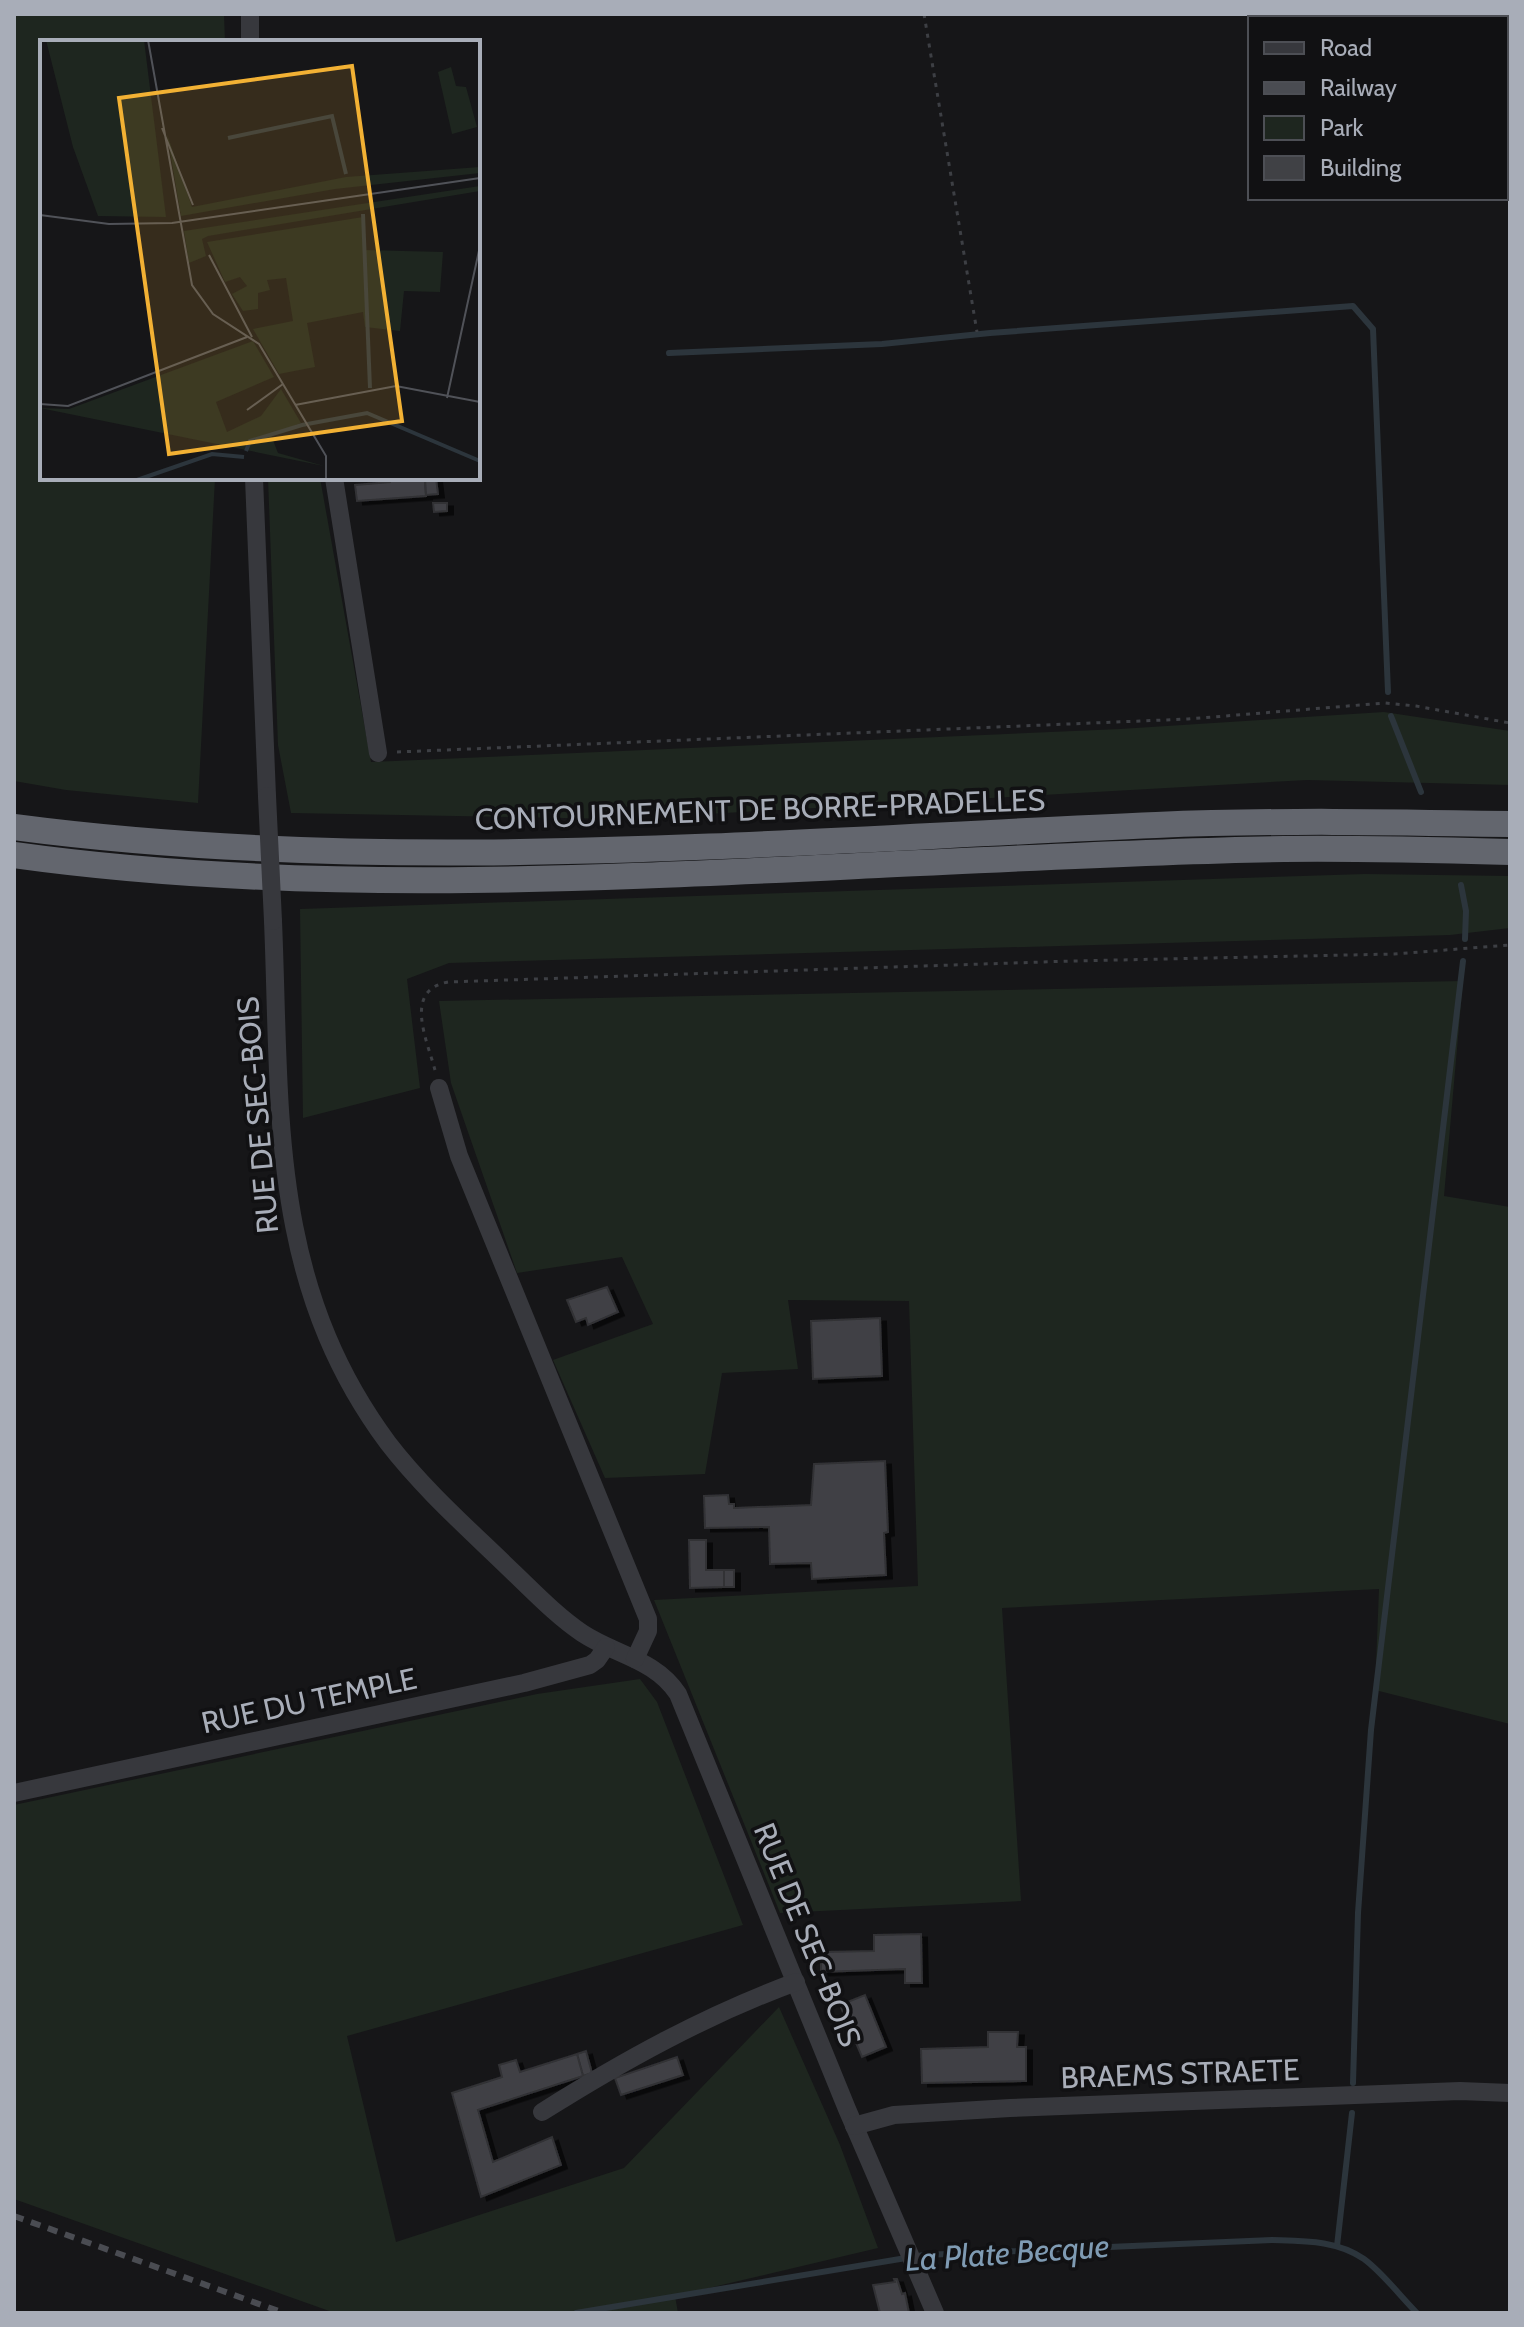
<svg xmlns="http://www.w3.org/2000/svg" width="1524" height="2327" viewBox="0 0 1524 2327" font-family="Cabin,sans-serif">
<defs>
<filter id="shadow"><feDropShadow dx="6" dy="3.5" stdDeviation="0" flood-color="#0009"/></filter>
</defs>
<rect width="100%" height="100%" fill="#161618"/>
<g fill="#1e261f">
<polygon points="14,14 224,14 225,42 42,42 42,478 215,478 198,803 66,790 14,781"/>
<polygon points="268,478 320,478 371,762 1120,729 1384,712 1510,731 1510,785 1307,780 619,819 291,813 278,745"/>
<polygon points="1365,874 1510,876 1510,928 1450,935 449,963 407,979 420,1088 303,1118 300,909"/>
<polygon points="1463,981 1444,1196 1510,1207 1510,1724 1375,1690 1379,1589 1002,1608 1021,1901 780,1913 654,1600 918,1586 909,1301 788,1300 798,1369 722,1373 705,1474 605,1478 553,1360 653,1324 622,1257 517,1273 451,1083 439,1001"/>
<polygon points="640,1679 657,1702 743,1925 347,2036 396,2242 624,2168 779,2007 840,2145 878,2248 675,2296 678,2313 335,2313 14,2199 14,1805 537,1694"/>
</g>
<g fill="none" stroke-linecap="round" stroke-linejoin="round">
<g stroke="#2c353c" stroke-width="6">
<polyline points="669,353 882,344 990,333 1353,306 1373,329 1388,692"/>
<polyline points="1391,716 1421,792"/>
<polyline points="1461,885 1466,911 1465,939"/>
<polyline points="1353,2083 1358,1913 1371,1730 1463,961"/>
<polyline points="1337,2246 1352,2113"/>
<path d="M576 2313 924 2255 1272 2240C1303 2241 1337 2240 1364 2259 1383 2273 1400 2296 1417 2313"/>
</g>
</g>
<g fill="#404145" stroke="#303034" stroke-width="2" filter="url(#shadow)">
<polygon points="390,478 425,478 426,496 357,501 355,485 390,482"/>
<polygon points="425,478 436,478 438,494 426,495"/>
<polygon points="433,503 447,503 447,511 434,512"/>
<polygon points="607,1287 618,1312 588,1325 586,1318 576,1322 567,1300"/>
<polygon points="880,1318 882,1376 813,1379 811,1321"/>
<polygon points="885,1461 888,1532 884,1533 886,1575 812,1579 811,1563 770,1564 769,1527 705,1528 704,1496 728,1495 729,1504 734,1504 734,1508 811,1505 814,1464"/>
<polygon points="689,1540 706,1540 706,1570 724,1570 724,1587 690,1588"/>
<rect x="724" y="1570" width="10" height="17"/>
<polygon points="921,1934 922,1983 905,1983 905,1969 821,1972 821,1952 874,1951 874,1935"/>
<polygon points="865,1995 886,2047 862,2057 840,2005"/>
<polygon points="988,2032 1018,2032 1017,2047 1026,2047 1026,2081 922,2083 921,2049 988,2047"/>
<polygon points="586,2051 592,2073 583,2076 577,2054"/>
<polygon points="577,2054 583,2076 478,2110 493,2162 552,2137 561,2165 481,2197 452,2093 502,2077 499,2065 516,2060 520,2072"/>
<polygon points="677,2057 683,2075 621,2095 615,2078"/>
<polygon points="894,2279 897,2279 902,2294 905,2293 909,2313 880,2313 873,2285 895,2282"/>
</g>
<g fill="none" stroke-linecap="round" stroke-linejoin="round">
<g stroke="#3d3f44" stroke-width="3" stroke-dasharray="4 6" stroke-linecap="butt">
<polyline points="924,14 977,332"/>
<polyline points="397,752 1188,719 1385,703 1416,706 1510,723"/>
<path d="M435 1070C427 1040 403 990 448 982L1072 961 1394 954 1510 945"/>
</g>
<g stroke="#37383d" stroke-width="18">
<polyline points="250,42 250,14"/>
<polyline points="254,478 267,796"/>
<polyline points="334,478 378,753"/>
<path d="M273 921C281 1112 268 1281 388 1443 425 1491 471 1531 514 1573 536 1594 557 1616 582 1633 615 1655 655 1659 678 1694L847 2109 935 2313"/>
<polyline points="439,1088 459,1156 648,1619 648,1631 635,1659"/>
<polyline points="14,1793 524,1683 590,1665 597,1660 606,1647"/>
<path d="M542 2112C623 2061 706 2015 796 1982"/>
<polyline points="854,2126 894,2115 1010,2108 1460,2091 1510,2093"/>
</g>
<g stroke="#63666e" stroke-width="26">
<path d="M14 827C394 877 776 841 1156 825 1274 820 1392 822 1510 824"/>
<path d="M14 855C301 895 590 879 878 865 1013 859 1149 851 1284 849 1359 848 1435 850 1510 852"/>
</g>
<polyline stroke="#4a4c52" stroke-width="6" stroke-dasharray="10 8" stroke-linecap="butt" points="14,2216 284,2313"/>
<polyline stroke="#37383d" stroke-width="18" points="267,796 273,921"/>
</g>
<g text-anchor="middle" stroke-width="7" stroke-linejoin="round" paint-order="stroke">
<g font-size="30" fill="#a8adb8" stroke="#111113">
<text transform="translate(760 810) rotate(-2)" y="10">CONTOURNEMENT DE BORRE-PRADELLES</text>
<text transform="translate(258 1115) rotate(-95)" y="10">RUE DE SEC-BOIS</text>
<text transform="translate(309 1701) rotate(-12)" y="10">RUE DU TEMPLE</text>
<text transform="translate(807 1935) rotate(68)" y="10">RUE DE SEC-BOIS</text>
<text transform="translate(1180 2074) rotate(-2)" y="10">BRAEMS STRAETE</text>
</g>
<g font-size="32" font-style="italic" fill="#7f9bb3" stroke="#111113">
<text transform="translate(1007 2253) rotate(-4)" y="11">La Plate Becque</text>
</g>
</g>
<g transform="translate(40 40)">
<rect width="440" height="440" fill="#161618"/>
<path d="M6 0H104L126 177 58 176 33 107ZM411 27 416 46 426 47 437 87 412 94 398 32ZM127 94 152 167 306 137 440 127V133L295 149 141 176ZM440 146V151L168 196 162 199 166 216 149 223 144 191ZM323 177 325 210 403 212 400 252 364 251 360 291 325 287 323 272 267 283 275 327 239 334 213 289 253 281 246 238 227 240 230 250 218 253V269L203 271 192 254 207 246 200 237 185 242 167 202ZM213 301 234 337 176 362 187 392 221 376 241 349 261 383 231 395 238 413 284 426 0 368 29 369Z" fill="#1e261f"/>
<path fill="none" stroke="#2c353c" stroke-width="4" d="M188 98 292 76 306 134M323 174 330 348M206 411 210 401 262 385 327 373 440 421M97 440 172 414 204 417"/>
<path fill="none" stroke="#505258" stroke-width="2" d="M108 0 152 245 173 274 219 304 286 416V440M122 88 153 165M0 175 69 184 132 183 440 138M169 215 212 297M407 358 440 206M0 364 28 366 207 297M255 365 356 346 440 362M207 370 243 344"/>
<path fill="#f2b134" fill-opacity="0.15" stroke="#f2b134" stroke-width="4" d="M312 26 362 381 129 414 79 58Z"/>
<rect width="440" height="440" fill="none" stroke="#a8adb8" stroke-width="4"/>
</g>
<rect width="1524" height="2327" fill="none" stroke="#a8adb8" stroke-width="32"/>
<rect x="1248" y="16" width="260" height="184" fill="#111113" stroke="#4d4f55" stroke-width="2"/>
<rect x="1264" y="42" width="40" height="12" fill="#37383d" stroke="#4d4f55" stroke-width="2"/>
<text x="1320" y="56" font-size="24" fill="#a8adb8">Road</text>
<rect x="1264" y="82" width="40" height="12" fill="#4a4c52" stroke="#4d4f55" stroke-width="2"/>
<text x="1320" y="96" font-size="24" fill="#a8adb8">Railway</text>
<rect x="1264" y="116" width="40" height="24" fill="#1e261f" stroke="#4d4f55" stroke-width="2"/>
<text x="1320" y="136" font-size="24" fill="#a8adb8">Park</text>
<rect x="1264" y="156" width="40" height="24" fill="#404145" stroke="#4d4f55" stroke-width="2"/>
<text x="1320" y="176" font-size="24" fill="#a8adb8">Building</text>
</svg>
